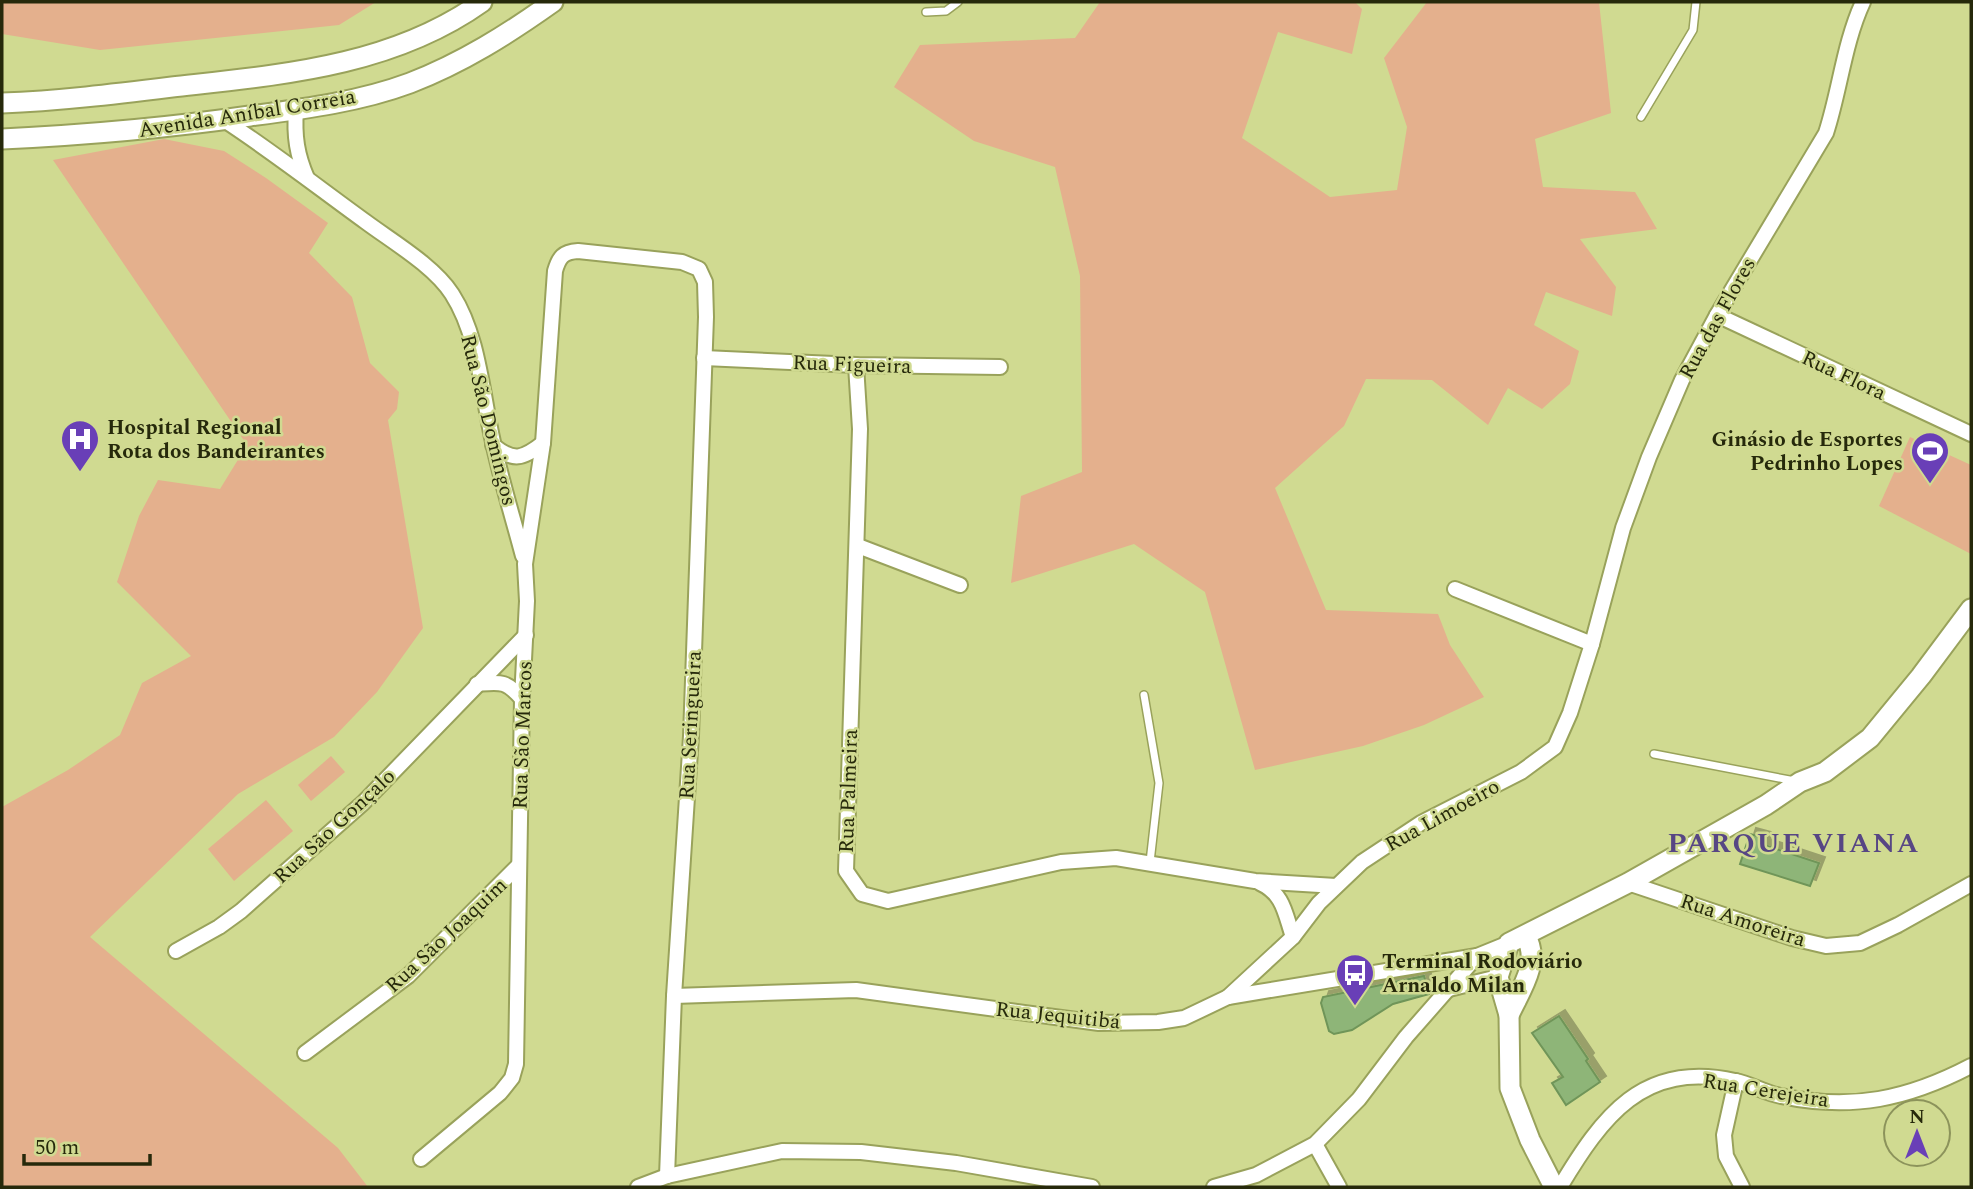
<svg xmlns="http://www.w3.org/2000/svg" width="1973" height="1189" viewBox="0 0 1973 1189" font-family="Spectral,serif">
<defs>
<filter id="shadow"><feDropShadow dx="6" dy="-6" stdDeviation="0" flood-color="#0004"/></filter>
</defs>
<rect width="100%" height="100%" fill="#d0da91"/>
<g fill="#e4b08d">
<polygon points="2,2 376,2 339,25 100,50 2,34"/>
<polygon points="1100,2 1355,2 1362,9 1352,54 1278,32 1242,138 1330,197 1397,190 1407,127 1384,58 1427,2 1599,2 1611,113 1535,139 1543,187 1635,192 1657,229 1580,239 1616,287 1612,316 1546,292 1534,325 1579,351 1570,384 1542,409 1508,388 1488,425 1432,380 1366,379 1344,426 1275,488 1326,610 1438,614 1450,645 1484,697 1424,725 1363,746 1255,770 1205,592 1134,544 1011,583 1021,496 1082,472 1080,276 1055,167 974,141 894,87 920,45 1075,38"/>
<polygon points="164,139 224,151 266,178 328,223 309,253 352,297 370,363 399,392 397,409 388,420 423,628 377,692 334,737 238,794 90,937 338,1148 368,1187 2,1187 2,807 68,770 120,735 142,683 191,656 117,582 139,516 158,480 220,489 247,445 53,160"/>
<polygon points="1910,437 1971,465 1971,554 1879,506"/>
<polygon points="331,756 345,772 311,801 298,785"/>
<polygon points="266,800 293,831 234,881 208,849"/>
</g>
<g fill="#8eb578" stroke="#6f9559" stroke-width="2" filter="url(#shadow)">
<polygon points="1750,834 1765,838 1764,845 1819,863 1810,886 1740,864"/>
<polygon points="1424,976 1429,994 1393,1004 1352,1030 1334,1034 1329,1031 1321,1003 1323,997"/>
<polygon points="1559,1016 1588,1059 1586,1061 1600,1082 1566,1105 1552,1083 1563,1077 1532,1033"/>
</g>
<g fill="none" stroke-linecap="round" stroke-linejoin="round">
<defs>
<g id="lane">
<polyline points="926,12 946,11 958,2"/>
<polyline points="1641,117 1693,30 1696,2"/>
<polyline points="1144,695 1159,783 1150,862"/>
<polyline points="1654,754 1795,781"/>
</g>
<g id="street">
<path d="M296 110C294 136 297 155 307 178"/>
<path d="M224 120C273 152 319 188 366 222 393 242 434 266 452 294 479 336 482 394 493 442 501 480 513 518 523 556"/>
<polyline points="1717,315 1971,434"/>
<polyline points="704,358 856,365 1000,367"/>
<polyline points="856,365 860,429 846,871 862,894 888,901 1061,862 1116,858 1255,881 1336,886"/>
<path d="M493 445C513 462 523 459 543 443"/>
<polyline points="858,546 960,585"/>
<polyline points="1455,589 1592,644"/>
<path d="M477 684C500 682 506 680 522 699"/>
<path d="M1260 883C1284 894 1285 914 1293 937"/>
<polyline points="1628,883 1792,938 1826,946 1860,943 1898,925 1971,884"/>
<polyline points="176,951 219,927 241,911 363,803 526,635"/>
<polyline points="1449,989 1498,977"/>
<polyline points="674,996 856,990 1099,1023 1158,1022 1184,1018 1228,997 1477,956"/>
<path d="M1228 997 1293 937 1319 903 1362 862 1421 823 1521 772 1555 747 1570 713 1592 644 1623 528 1649 457 1682 380 1717 315 1826 133C1840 90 1844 43 1863 2"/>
<polyline points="305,1053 408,976 518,866"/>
<polyline points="1736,1081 1724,1135 1726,1156 1742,1187"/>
<polyline points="1315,1144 1339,1187"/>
<path d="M421 1159 500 1093 512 1078 516 1064 522 699 527 601 525 564 543 443 555 271C559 257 563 252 578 251L682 262 699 269 705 282 706 317 691 736 674 996 667 1176"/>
<polyline points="638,1187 667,1176 782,1151 861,1152 956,1163 1092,1187"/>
<polyline points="1214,1187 1256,1175 1315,1144 1359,1099 1406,1037 1477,956 1509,943"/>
<path d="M1560 1187C1602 1117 1643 1060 1735 1081 1751 1084 1765 1093 1781 1096 1852 1111 1908 1099 1971 1066"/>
</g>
<g id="secondary">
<path d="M2 103C58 101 115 94 172 87 279 75 391 67 482 2"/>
<path d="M2 139C85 135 167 128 250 116 303 109 359 102 410 83 462 63 508 34 553 2"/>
<path d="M1509 1015C1520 991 1541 962 1526 937"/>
<polyline points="1554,1187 1530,1140 1510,1088 1509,1015 1498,977 1509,943 1628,883 1766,805 1800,782 1825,772 1870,738 1921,676 1971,609"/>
</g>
</defs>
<use href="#lane" stroke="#99a25b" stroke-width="10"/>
<use href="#street" stroke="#99a25b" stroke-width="18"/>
<use href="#secondary" stroke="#99a25b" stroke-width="23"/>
<use href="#lane" stroke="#fff" stroke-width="7"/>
<use href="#street" stroke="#fff" stroke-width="14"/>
<use href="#secondary" stroke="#fff" stroke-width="19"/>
</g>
<defs>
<symbol id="hospital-pin" viewBox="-11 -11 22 30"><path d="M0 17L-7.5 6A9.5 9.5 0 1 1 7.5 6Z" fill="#693fb7" stroke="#d0da91"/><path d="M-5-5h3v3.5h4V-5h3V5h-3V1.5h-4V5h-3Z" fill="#fff"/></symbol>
<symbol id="stadium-pin" viewBox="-11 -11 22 30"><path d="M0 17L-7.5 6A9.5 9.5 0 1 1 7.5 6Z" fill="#693fb7" stroke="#d0da91"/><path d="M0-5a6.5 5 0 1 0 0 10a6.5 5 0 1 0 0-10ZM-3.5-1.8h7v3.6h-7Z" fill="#fff"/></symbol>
<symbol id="bus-pin" viewBox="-11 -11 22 30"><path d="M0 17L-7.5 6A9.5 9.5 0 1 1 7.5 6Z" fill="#693fb7" stroke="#d0da91"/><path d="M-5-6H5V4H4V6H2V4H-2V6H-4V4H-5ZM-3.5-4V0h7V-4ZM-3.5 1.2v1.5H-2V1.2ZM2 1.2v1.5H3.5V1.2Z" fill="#fff"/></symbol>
</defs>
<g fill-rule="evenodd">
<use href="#hospital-pin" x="58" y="417" width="44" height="60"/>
<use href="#stadium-pin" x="1908" y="429" width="44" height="60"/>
<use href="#bus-pin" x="1333" y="951" width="44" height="60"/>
</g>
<g text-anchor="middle" stroke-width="5" stroke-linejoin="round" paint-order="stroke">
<g font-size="21" fill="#26290b" stroke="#d0da91">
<text transform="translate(247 113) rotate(-9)" y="7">Avenida Aníbal Correia</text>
<text transform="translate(1717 318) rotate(-61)" y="7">Rua das Flores</text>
<text transform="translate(852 364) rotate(2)" y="7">Rua Figueira</text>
<text transform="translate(1844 375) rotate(25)" y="7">Rua Flora</text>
<text transform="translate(489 420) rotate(76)" y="7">Rua São Domingos</text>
<text transform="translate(690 725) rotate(-87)" y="7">Rua Seringueira</text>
<text transform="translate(522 735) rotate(-88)" y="7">Rua São Marcos</text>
<text transform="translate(848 791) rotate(-88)" y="7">Rua Palmeira</text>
<text transform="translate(1442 815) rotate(-29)" y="7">Rua Limoeiro</text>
<text transform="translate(334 826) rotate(-43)" y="7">Rua São Gonçalo</text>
<text transform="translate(1743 920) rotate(18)" y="7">Rua Amoreira</text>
<text transform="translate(446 935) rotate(-43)" y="7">Rua São Joaquim</text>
<text transform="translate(1058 1015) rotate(6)" y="7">Rua Jequitibá</text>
<text transform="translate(1766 1090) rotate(9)" y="7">Rua Cerejeira</text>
</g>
<g font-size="21" font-weight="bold" fill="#26290b" stroke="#d0da91" text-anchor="start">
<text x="107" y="434">Hospital Regional<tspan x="107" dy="24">Rota dos Bandeirantes</tspan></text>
<text x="1903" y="446" text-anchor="end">Ginásio de Esportes<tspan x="1903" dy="24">Pedrinho Lopes</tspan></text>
<text x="1382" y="968">Terminal Rodoviário<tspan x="1382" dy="24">Arnaldo Milan</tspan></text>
</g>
<g font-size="28" font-weight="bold" letter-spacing="2" fill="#574684" stroke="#d0da91">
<text x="1794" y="852">PARQUE VIANA</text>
</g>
</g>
<rect width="1973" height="1189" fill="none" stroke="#26290b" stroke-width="7"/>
<g transform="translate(1917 1133)"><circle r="33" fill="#d0da91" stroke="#8c935b" stroke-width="2"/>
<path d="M0-5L12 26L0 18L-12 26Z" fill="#693fb7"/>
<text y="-10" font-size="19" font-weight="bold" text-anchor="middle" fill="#26290b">N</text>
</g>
<path d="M24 1154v10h126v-10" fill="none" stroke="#26290b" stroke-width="3.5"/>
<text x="35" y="1154" font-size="21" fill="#26290b" stroke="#d0da91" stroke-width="5" paint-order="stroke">50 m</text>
</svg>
